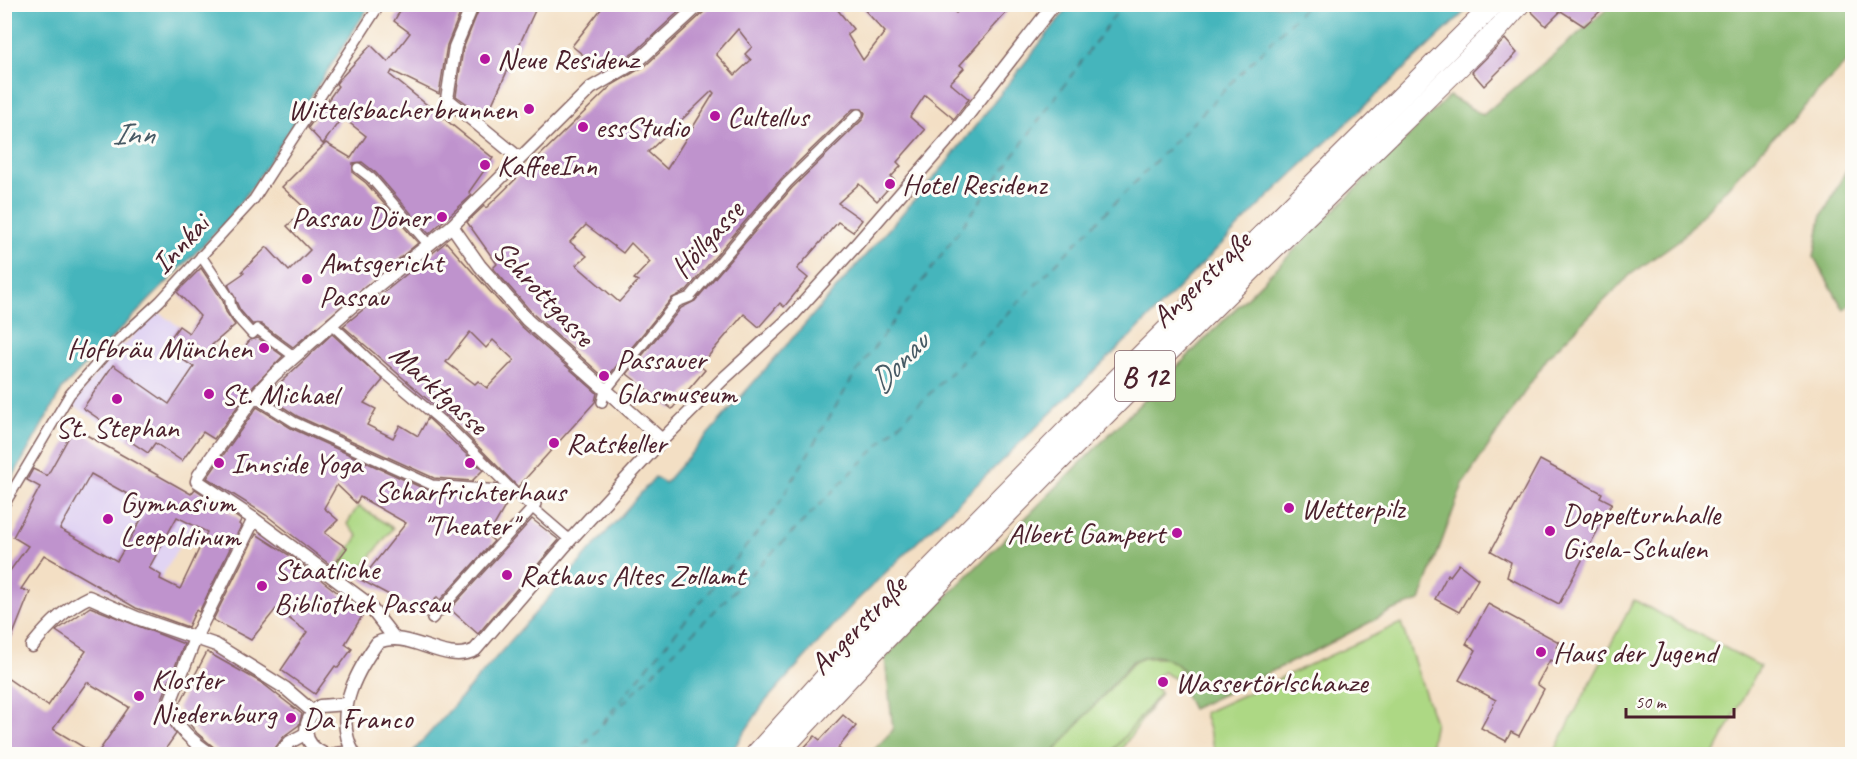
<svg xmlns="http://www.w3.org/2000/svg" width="1857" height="759" viewBox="0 0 1857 759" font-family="Caveat,sans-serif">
<rect width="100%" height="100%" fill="#fdfcf7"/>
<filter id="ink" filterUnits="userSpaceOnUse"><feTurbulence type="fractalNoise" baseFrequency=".0167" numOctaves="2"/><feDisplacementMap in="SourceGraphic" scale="12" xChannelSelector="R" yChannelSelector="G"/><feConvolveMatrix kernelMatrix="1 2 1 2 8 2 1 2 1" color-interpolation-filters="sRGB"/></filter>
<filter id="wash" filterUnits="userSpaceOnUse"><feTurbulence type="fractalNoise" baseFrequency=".008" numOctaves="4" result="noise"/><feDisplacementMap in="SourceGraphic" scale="24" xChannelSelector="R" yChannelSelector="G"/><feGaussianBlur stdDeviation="1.35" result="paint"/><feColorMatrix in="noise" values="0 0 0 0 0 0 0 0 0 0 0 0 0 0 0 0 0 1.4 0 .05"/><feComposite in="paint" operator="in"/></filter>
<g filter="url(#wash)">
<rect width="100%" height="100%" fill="#f3dfc4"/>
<g fill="#e1d4f3">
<polygon points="159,313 179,326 167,344 179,352 177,356 194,367 169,404 160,398 127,439 72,405 120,344 125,345 148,318 153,318"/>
<polygon points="74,428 205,502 141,612 13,537 40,488 35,485 42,473 47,476"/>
</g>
<g fill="#add884" stroke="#7c7c58" stroke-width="1.5">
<polygon points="358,506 393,528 355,577 337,567 358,536 347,524"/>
<polygon points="1634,600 1760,666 1714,754 1553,754"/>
<polygon points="1401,623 1435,722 1429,754 1216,754 1204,713"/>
<polygon points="1144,658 1169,658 1184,672 1176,679 1163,672 1152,681 1160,693 1110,754 1053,754 1070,733 1134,662"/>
<polygon points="1161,693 1118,754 1111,754 1115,748"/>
</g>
<g fill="#8ab872" stroke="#6a6c4e" stroke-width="1.5">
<path d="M1613 4 1852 5V57L1765 146 1679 240 1630 275 1548 357 1463 484 1420 601 1393 610 1321 648 1192 709 1177 679 1185 671C1168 656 1155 652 1133 661L1052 754H870L893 730 885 658 1449 96 1483 115Z"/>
<polygon points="1852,159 1852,303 1844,310 1814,257 1821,218"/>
</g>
<g fill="#45b5bc" stroke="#486a74" stroke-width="1.5">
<polygon points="5,4 370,5 253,186 221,227 63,388 5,491"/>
<polygon points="1070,5 1472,5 1266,199 1136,331 853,604 764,703 730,754 411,754 655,477 665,483 944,166"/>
</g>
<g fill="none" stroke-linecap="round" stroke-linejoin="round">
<g stroke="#485b65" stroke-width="1.5" stroke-dasharray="8 6" stroke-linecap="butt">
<polyline points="602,723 774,512 853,377 1123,4"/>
<polyline points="573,754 953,370 1308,4"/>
<polyline points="577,754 590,739"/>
</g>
</g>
<g id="blocks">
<g fill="#bf93cd" fill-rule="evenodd">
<polygon points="404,4 464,4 447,45 439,94 392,71 390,75 493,158 469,192 472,195 429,234 376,173 362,162 353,163 353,173 366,183 418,243 293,347 261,324 252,324 240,310 228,284 244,273 242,271 267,247 289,271 310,250 287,226 306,209 282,187 326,143 351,158 366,136 342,117 323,144 308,128 338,86 336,84 338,81 371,45 388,62 410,33 394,21"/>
<polygon points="481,4 538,4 486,117 456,96 463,49"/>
<polygon points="605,4 687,4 634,53 603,71 572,46"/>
<path d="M708 4H833L853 29 847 34 863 60 885 32 859 4H944L956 13 964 4H1014L960 65 964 68 950 83 969 99 954 119 925 95 910 117 925 130 897 162 901 166 891 177 895 181 877 201 859 184 838 203 862 220 853 232 838 222 797 269 808 278 784 307 780 303 759 327 744 314 700 366 705 370 672 409 627 374 681 308 695 301 792 188 863 119 865 113 862 109H853L782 178 686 291 672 298 606 379 533 314 493 268 497 264 467 222 484 206 486 208 612 85 645 66 706 10ZM738 29 752 47 745 54 751 60 735 75 716 54ZM712 91 714 93 667 169 648 152ZM586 225 623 253 631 243 650 262 634 279 638 281 619 302 576 265 587 256 570 242Z"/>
<polygon points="1538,4 1608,4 1584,26 1561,11 1546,26 1531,11"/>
<polygon points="1505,39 1517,53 1484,86 1472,72"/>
<path d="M446 242 521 326 597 393 595 402 518 487 457 425 343 326ZM470 332 486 348 493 340 514 360 487 388 478 381 475 384 446 362Z"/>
<polygon points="201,268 223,301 226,312 235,325 212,345 234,360 250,340 258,338 283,356 248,392 214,439 203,432 182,461 155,443 148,453 127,439 131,434 108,418 105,423 83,408 113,365 169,404 194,367 177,356 179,352 166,344 179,326 189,333 200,316 177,292"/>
<polygon points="332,334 383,380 364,403 376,409 367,425 393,438 400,425 418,436 428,418 483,470 472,481 434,478 297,416 266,396"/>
<polygon points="257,407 291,428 429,491 490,496 506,505 488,536 494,541 440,600 437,597 425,614 361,580 406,523 360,497 356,503 337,485 324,508 338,520 325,533 347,548 333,567 266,515 207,478"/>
<path d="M74 428 191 494 195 489 241 520 239 524 241 526 199 612 196 610 188 627 136 608 44 555 21 589 30 592 4 657V579L28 546 13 537 40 487 27 480 33 469 47 476ZM91 474 149 506 117 561 60 529ZM177 517 207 532 180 589 160 579 161 575 149 568Z"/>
<polygon points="1540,460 1602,493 1600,497 1612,503 1559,604 1507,577 1511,562 1491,551"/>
<polygon points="532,519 559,540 478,634 450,609"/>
<polygon points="256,534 289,555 364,613 345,644 352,649 338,668 335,666 315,694 281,670 307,632 276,609 251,640 213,620"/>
<polygon points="1459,564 1478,579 1459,612 1435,599 1448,574 1450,576"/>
<polygon points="1488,604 1559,642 1556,647 1562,650 1555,663 1550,660 1537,684 1544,689 1519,736 1511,732 1506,741 1481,728 1496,700 1459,680 1476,650 1466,644"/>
<polygon points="90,607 184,644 158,709 162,711 176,734 162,754 97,754 129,707 87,682 53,729 95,754 4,754 4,676 48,706 86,651 56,631"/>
<polygon points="207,652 262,683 302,714 299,725 284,736 271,754 222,754 197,733 182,715 178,707"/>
<polygon points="843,715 856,726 838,748 847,754 798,754 815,736 820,740"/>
</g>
</g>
</g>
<g filter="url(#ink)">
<use href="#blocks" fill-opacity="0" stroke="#856261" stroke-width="1.5"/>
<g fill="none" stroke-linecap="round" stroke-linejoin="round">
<defs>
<g id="pedestrian">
<polyline points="358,168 371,178 429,245"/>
<path d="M201 256 230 299C229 312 244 324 252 334L257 329 295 357"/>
<polyline points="331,324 374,364 452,430 513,491 570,540"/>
<polyline points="254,397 294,422 432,485 513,491"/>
<polyline points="602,402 605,391 677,302 690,297 787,183 858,114"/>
<polyline points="4,505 70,394 119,339 160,301 254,199 380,4"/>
<polyline points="432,619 536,504"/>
</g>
<g id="minor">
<polyline points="473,4 455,47 447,99 519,158"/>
<polyline points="452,226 480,266 527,320 662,440"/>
<polyline points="395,639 366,602 254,519 197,481 199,475 254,397 274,375 351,307 452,226 591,88 639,60 700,4"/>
<path d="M32 646C47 627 67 607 89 597L137 618 216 645 285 688 313 712"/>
<path d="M211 754C195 744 172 724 169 705L196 636 254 519"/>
<polyline points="279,754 290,742 305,734"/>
<path d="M324 754C301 744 301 720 320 706L346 704"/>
<polyline points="336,754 352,752"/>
<path d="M354 754C333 716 354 675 377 643 409 627 443 666 475 650L570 540 662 440 722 380 791 317 857 244 956 130 1054 4"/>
</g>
<g id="primary">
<polyline points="756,754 850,650 1110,386 1494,4"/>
<path d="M778 754C1008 504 1254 268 1497 30L1520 4"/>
</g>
</defs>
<use href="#pedestrian" stroke="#856261" stroke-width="12"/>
<use href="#minor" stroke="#856261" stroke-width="15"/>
<use href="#primary" stroke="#856261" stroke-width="22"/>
<use href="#pedestrian" stroke="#fff" stroke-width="9"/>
<use href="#minor" stroke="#fff" stroke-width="12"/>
<use href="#primary" stroke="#fff" stroke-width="20"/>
</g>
</g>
<g fill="#b5179e" stroke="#fdfcf7" stroke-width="2">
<circle cx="485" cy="59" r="6"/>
<circle cx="529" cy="109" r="6"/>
<circle cx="715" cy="116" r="6"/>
<circle cx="583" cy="127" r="6"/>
<circle cx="485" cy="165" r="6"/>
<circle cx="890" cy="184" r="6"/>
<circle cx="442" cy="217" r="6"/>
<circle cx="307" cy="279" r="6"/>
<circle cx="264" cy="348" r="6"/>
<circle cx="604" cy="376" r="6"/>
<circle cx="209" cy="394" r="6"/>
<circle cx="117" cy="399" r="6"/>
<circle cx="554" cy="443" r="6"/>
<circle cx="219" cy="463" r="6"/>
<circle cx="470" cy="463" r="6"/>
<circle cx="1289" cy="508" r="6"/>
<circle cx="108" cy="519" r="6"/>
<circle cx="1550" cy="531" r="6"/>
<circle cx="1177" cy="533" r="6"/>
<circle cx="507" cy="575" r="6"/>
<circle cx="262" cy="586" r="6"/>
<circle cx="1541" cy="652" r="6"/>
<circle cx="1163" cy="682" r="6"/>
<circle cx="139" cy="696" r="6"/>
<circle cx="291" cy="718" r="6"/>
</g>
<g text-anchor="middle" stroke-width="6" stroke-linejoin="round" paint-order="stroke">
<rect fill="#fdfcf7" stroke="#806168" stroke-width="1.5" x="1115" y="351" width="60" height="50" rx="4.5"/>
<g font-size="28" font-weight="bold" fill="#4a1f2b">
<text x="1145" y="386">B 12</text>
</g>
<g font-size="30" fill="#4a1f2b" stroke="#fdfcf7" text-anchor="start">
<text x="497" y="69">Neue Residenz</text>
<text x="517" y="119" text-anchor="end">Wittelsbacherbrunnen</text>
<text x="727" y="126">Cultellus</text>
<text x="595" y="137">essStudio</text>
<text x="497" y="175">KaffeeInn</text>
<text x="902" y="194">Hotel Residenz</text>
<text x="430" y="227" text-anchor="end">Passau Döner</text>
<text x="319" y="272">Amtsgericht<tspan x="319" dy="34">Passau</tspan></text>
<text x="252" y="358" text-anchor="end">Hofbräu München</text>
<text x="616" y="369">Passauer<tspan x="616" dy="34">Glasmuseum</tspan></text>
<text x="221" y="404">St. Michael</text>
<text x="117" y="437" text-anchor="middle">St. Stephan</text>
<text x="566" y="453">Ratskeller</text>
<text x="231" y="473">Innside Yoga</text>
<text x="470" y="501" text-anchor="middle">Scharfrichterhaus<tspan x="470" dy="34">"Theater"</tspan></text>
<text x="120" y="512">Gymnasium<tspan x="120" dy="34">Leopoldinum</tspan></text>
<text x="1301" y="518">Wetterpilz</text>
<text x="1562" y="524">Doppelturnhalle<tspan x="1562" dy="34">Gisela-Schulen</tspan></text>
<text x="1165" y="543" text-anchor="end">Albert Gampert</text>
<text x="274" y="579">Staatliche<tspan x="274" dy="34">Bibliothek Passau</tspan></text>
<text x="519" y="585">Rathaus Altes Zollamt</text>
<text x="1553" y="662">Haus der Jugend</text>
<text x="151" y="689">Kloster<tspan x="151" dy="34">Niedernburg</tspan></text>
<text x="1175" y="692">Wassertörlschanze</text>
<text x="303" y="728">Da Franco</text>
</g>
<g font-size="30" fill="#4a1f2b" stroke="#fdfcf7">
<text transform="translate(707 239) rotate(-48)" y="10">Höllgasse</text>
<text transform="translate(180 244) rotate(-47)" y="10">Innkai</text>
<text transform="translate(1201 279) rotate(-44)" y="10">Angerstraße</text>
<text transform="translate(544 293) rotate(47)" y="10">Schrottgasse</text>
<text transform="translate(439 389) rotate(42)" y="10">Marktgasse</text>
<text transform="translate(858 625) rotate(-46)" y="10">Angerstraße</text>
</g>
<g font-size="32" font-style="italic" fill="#485b65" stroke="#fdfcf7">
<text x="133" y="144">Inn</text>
<text transform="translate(898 362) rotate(-46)" y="11">Donau</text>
</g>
</g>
<rect width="1857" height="759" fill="none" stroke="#fdfcf7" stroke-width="24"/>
<path d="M1626 708v9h108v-9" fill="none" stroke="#4a1f2b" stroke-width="3"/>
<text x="1635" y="708" font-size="18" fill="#4a1f2b" stroke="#fdfcf7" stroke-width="4.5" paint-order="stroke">50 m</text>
</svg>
